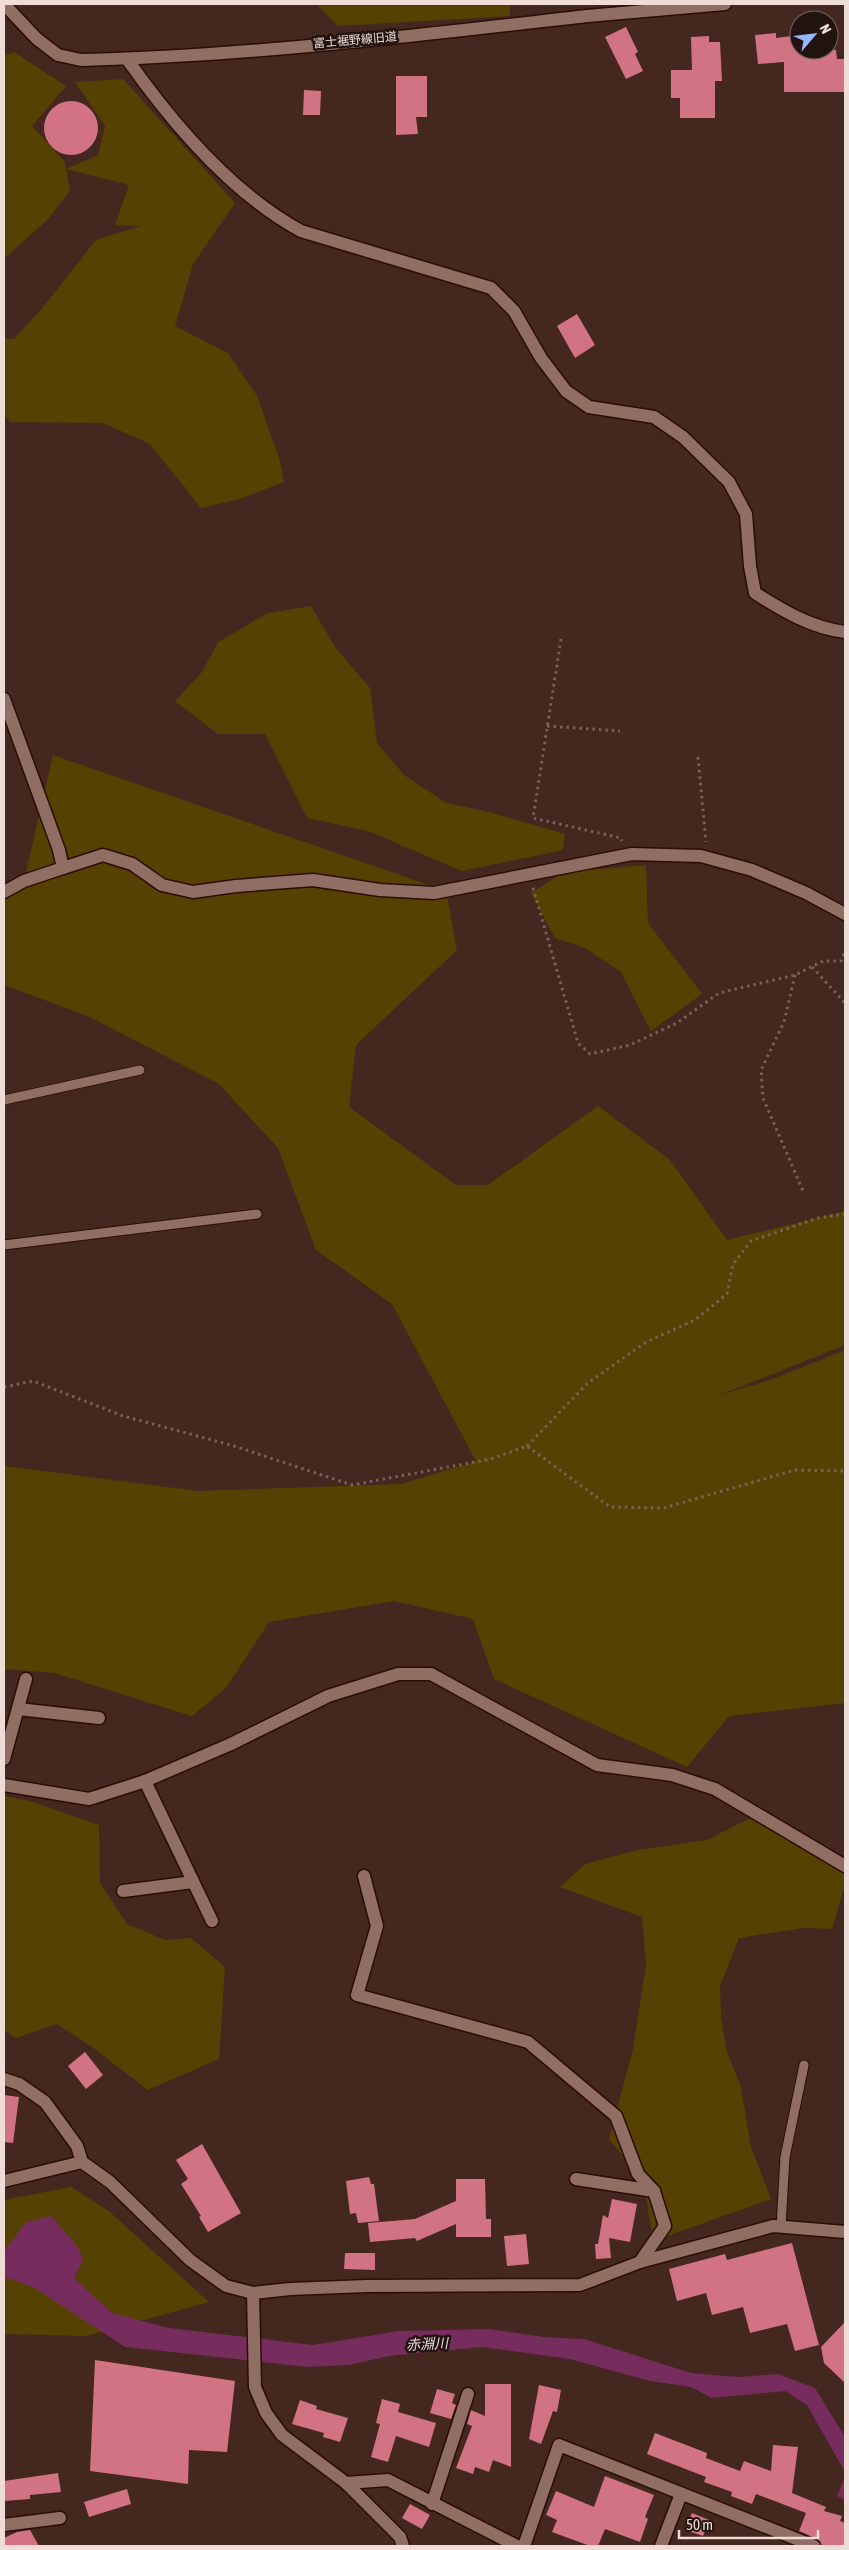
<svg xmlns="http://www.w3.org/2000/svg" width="849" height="2550" viewBox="0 0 849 2550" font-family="'Asap Condensed','Noto Sans JP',sans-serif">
<rect width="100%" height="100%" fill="#44271e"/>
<g fill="#554202">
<polygon points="316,4 510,4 510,16 338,26"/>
<polygon points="14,52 66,86 32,126 64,161 66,169 98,155 105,126 75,82 123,79 235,203 193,264 175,326 228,353 257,396 279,458 284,482 240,499 201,508 150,444 103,423 10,422 4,414 4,339 14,339 44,306 96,240 140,226 115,225 129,185 66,169 70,191 47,220 4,259 4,56"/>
<polygon points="311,606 335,647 370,688 377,743 404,775 446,803 489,812 565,834 563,850 462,871 368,831 307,818 265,734 218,734 175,701 202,672 218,642 268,613"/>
<polygon points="53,755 446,891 457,950 356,1045 349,1107 456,1185 488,1185 598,1106 670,1160 727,1240 845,1211 845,1345 720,1395 770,1380 845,1350 845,1703 729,1716 687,1767 494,1679 473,1619 394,1601 269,1622 226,1688 192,1716 54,1673 4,1669 4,1466 198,1491 402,1484 476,1461 392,1304 316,1250 278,1148 219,1084 90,1017 4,985 4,892 24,881"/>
<polygon points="646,865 648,923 702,994 651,1031 621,972 585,948 555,938 531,893 564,872"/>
<polygon points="4,1796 30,1801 99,1825 100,1883 127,1924 165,1940 191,1938 225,1967 219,2059 148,2090 92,2047 57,2024 16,2038 4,2030"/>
<polygon points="750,1818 845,1867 845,1885 832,1929 803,1928 739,1938 720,1986 721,2017 727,2052 741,2087 751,2147 771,2199 653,2241 644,2181 609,2139 633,2049 646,1965 642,1917 560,1887 585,1864 638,1850 707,1840"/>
<polygon points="71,2187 110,2212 209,2302 86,2336 4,2334 4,2200"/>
</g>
<g fill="#762c5c">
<polygon points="51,2216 78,2247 83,2260 74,2278 112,2313 169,2328 313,2345 399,2331 490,2329 544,2337 584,2339 691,2373 738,2377 778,2374 815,2388 845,2437 845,2472 807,2405 785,2391 712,2398 691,2387 650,2381 570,2359 482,2347 389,2356 349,2365 308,2367 125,2347 35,2288 8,2278 4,2279 4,2252 25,2223"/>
<polygon points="845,2476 845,2500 837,2496"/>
</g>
<g fill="#d27383">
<polygon points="626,27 638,52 635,54 643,71 626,79 605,37"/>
<polygon points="776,33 776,38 799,35 799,50 836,50 837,59 845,59 845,92 784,92 784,62 758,64 755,35"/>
<polygon points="709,36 709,42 720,42 722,81 715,81 715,118 680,118 680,98 671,98 671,70 692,70 691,37"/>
<polygon points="396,76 427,76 427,117 416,117 418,134 396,135"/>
<polygon points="304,90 321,91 320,115 303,115"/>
<circle cx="71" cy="128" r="27"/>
<polygon points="577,314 595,345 575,358 557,326"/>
<polygon points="85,2052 103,2075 86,2089 68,2066"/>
<polygon points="4,2095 19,2097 13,2143 4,2142"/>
<polygon points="202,2144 241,2213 208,2232 199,2217 201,2216 181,2184 188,2179 176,2160"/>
<polygon points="369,2177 371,2184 374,2184 379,2221 358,2223 356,2213 350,2214 346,2181"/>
<polygon points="456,2179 485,2179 486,2219 491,2219 491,2237 456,2237 456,2224 417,2241 415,2238 370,2242 368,2223 415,2219 456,2201"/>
<polygon points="612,2199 637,2204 630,2242 609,2238 611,2258 596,2259 595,2244 598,2244 603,2215 608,2218"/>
<polygon points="526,2234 529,2264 507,2266 504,2236"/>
<polygon points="792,2243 819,2345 795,2351 787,2324 750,2333 743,2307 712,2315 706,2293 677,2301 669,2269 725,2254 727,2260"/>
<polygon points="345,2253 375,2253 375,2270 344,2269"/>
<polygon points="845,2322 845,2383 824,2363 821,2347"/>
<polygon points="95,2360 235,2381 227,2452 189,2450 188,2484 90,2471"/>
<polygon points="485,2384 511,2384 511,2467 493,2460 489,2472 475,2467 473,2474 456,2468 472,2426 467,2424 471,2410 485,2416"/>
<polygon points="539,2385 561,2390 557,2412 553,2411 541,2444 529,2439"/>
<polygon points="437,2389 455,2394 452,2403 456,2405 451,2419 430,2413"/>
<polygon points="382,2399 400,2404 398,2412 436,2423 429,2447 396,2436 388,2462 371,2457 380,2424 376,2423"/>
<polygon points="300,2400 317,2406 316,2409 348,2418 340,2442 323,2437 324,2433 292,2424"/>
<polygon points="655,2433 707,2453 706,2458 740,2471 744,2461 771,2471 773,2445 798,2447 792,2493 826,2507 824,2511 842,2516 840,2521 845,2523 844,2546 822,2546 817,2539 799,2531 806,2513 756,2494 752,2504 731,2496 732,2492 704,2482 706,2477 647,2454"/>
<polygon points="58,2473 61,2492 30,2495 30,2499 4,2501 4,2481"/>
<polygon points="605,2476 654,2495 645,2517 648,2519 640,2542 605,2529 598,2546 590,2546 552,2532 557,2520 546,2515 556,2491 594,2507"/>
<polygon points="127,2489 131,2504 89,2517 84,2502"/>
<polygon points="410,2504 430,2515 422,2529 402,2518"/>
<polygon points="692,2513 709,2520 703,2536 685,2530"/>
<polygon points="30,2530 39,2546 4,2546 4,2538 17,2532"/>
</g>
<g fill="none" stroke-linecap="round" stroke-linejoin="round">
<defs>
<g id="service">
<polyline points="4,1100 140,1070"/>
<polyline points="4,1245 257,1214"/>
<polyline points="781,2227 785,2157 804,2065"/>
</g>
<g id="minor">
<path d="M4 4 37 39 58 55 81 60C250 56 420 35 587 16"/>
<path d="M127 59C172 123 233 194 301 231L491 288 514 311 541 358 566 391 589 407 654 417 683 437 729 482 746 514 750 566 755 593C783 611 812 628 845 632"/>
<polyline points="4,699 59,850 63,868 24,881 4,892"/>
<polyline points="63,868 103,855 132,864 162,885 193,892 236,886 313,880 380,890 434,893 632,854 701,856 752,870 806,893 845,914"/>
<polyline points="18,1709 99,1718"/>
<polyline points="4,1759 26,1679"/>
<polyline points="145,1781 212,1921"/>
<polyline points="364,1876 377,1926 357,1995 528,2042 616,2116 638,2174 654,2191 665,2226 640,2262"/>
<polyline points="123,1891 193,1882"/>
<polyline points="4,2079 19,2084 45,2102 77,2146 82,2162 110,2182 190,2260 226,2286 253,2293 290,2289 367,2286 580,2285 640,2262 773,2226 845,2232"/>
<polyline points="576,2179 654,2191"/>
<polyline points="4,2181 82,2162"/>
<polyline points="253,2293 255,2387 266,2413 282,2435 346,2483 400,2537 403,2546"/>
<polyline points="346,2483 388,2480 517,2546"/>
<polyline points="432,2504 468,2394"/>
<polyline points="4,2525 60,2518"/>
<polyline points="524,2546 559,2445 814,2546"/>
<polyline points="661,2546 681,2494"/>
</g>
<g id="tertiary">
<polyline points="587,16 725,4"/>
<polyline points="4,1785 89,1799 145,1781 231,1744 328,1696 398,1674 431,1674 597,1765 672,1775 715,1789 845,1866"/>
</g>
</defs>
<use href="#service" stroke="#290e07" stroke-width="11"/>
<use href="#minor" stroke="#290e07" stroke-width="15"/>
<use href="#tertiary" stroke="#290e07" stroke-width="15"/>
<g stroke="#7b6058" stroke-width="3" stroke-dasharray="2.5 4" stroke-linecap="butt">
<polyline points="561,639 533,818 621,838 622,841"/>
<polyline points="547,726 620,731"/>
<polyline points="698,757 706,842"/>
<polyline points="533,888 578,1043 590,1054 630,1045 677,1023 719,993 795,975 823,961 841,961 845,951"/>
<polyline points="812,967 845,1003"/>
<polyline points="795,975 784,1022 761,1070 763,1098 803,1191"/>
<polyline points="4,1387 33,1381 123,1416 231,1445 352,1485 491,1459 527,1446 610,1507 664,1508 795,1470 845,1471"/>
<polyline points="527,1446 588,1383 646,1342 695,1320 727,1294 733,1264 751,1241 818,1218 845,1214"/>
</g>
<use href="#service" stroke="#916e64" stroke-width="9"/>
<use href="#minor" stroke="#916e64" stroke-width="12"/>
<use href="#tertiary" stroke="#916e64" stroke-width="12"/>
</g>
<g text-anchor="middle" stroke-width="5" stroke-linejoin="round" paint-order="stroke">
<g font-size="12" fill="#f0dcd6" stroke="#211410">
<text transform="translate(355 40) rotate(-5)" y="4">富士裾野線旧道</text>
</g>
<g font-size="14" font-style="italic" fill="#f1dae6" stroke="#211410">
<text transform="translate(427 2344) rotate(-3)" y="5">赤淵川</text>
</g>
</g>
<rect width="849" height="2550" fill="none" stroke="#f0dcd6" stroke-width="10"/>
<g transform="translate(814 35) rotate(62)"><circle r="24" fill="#211410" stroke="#74645f"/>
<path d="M0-4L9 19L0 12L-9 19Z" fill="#94b7fd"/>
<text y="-8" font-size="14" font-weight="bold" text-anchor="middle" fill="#f0dcd6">N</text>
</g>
<path d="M679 2530v8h139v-8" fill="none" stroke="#f0dcd6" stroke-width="2.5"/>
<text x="686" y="2530" font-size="15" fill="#f0dcd6" stroke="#211410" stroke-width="4" paint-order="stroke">50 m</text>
</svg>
